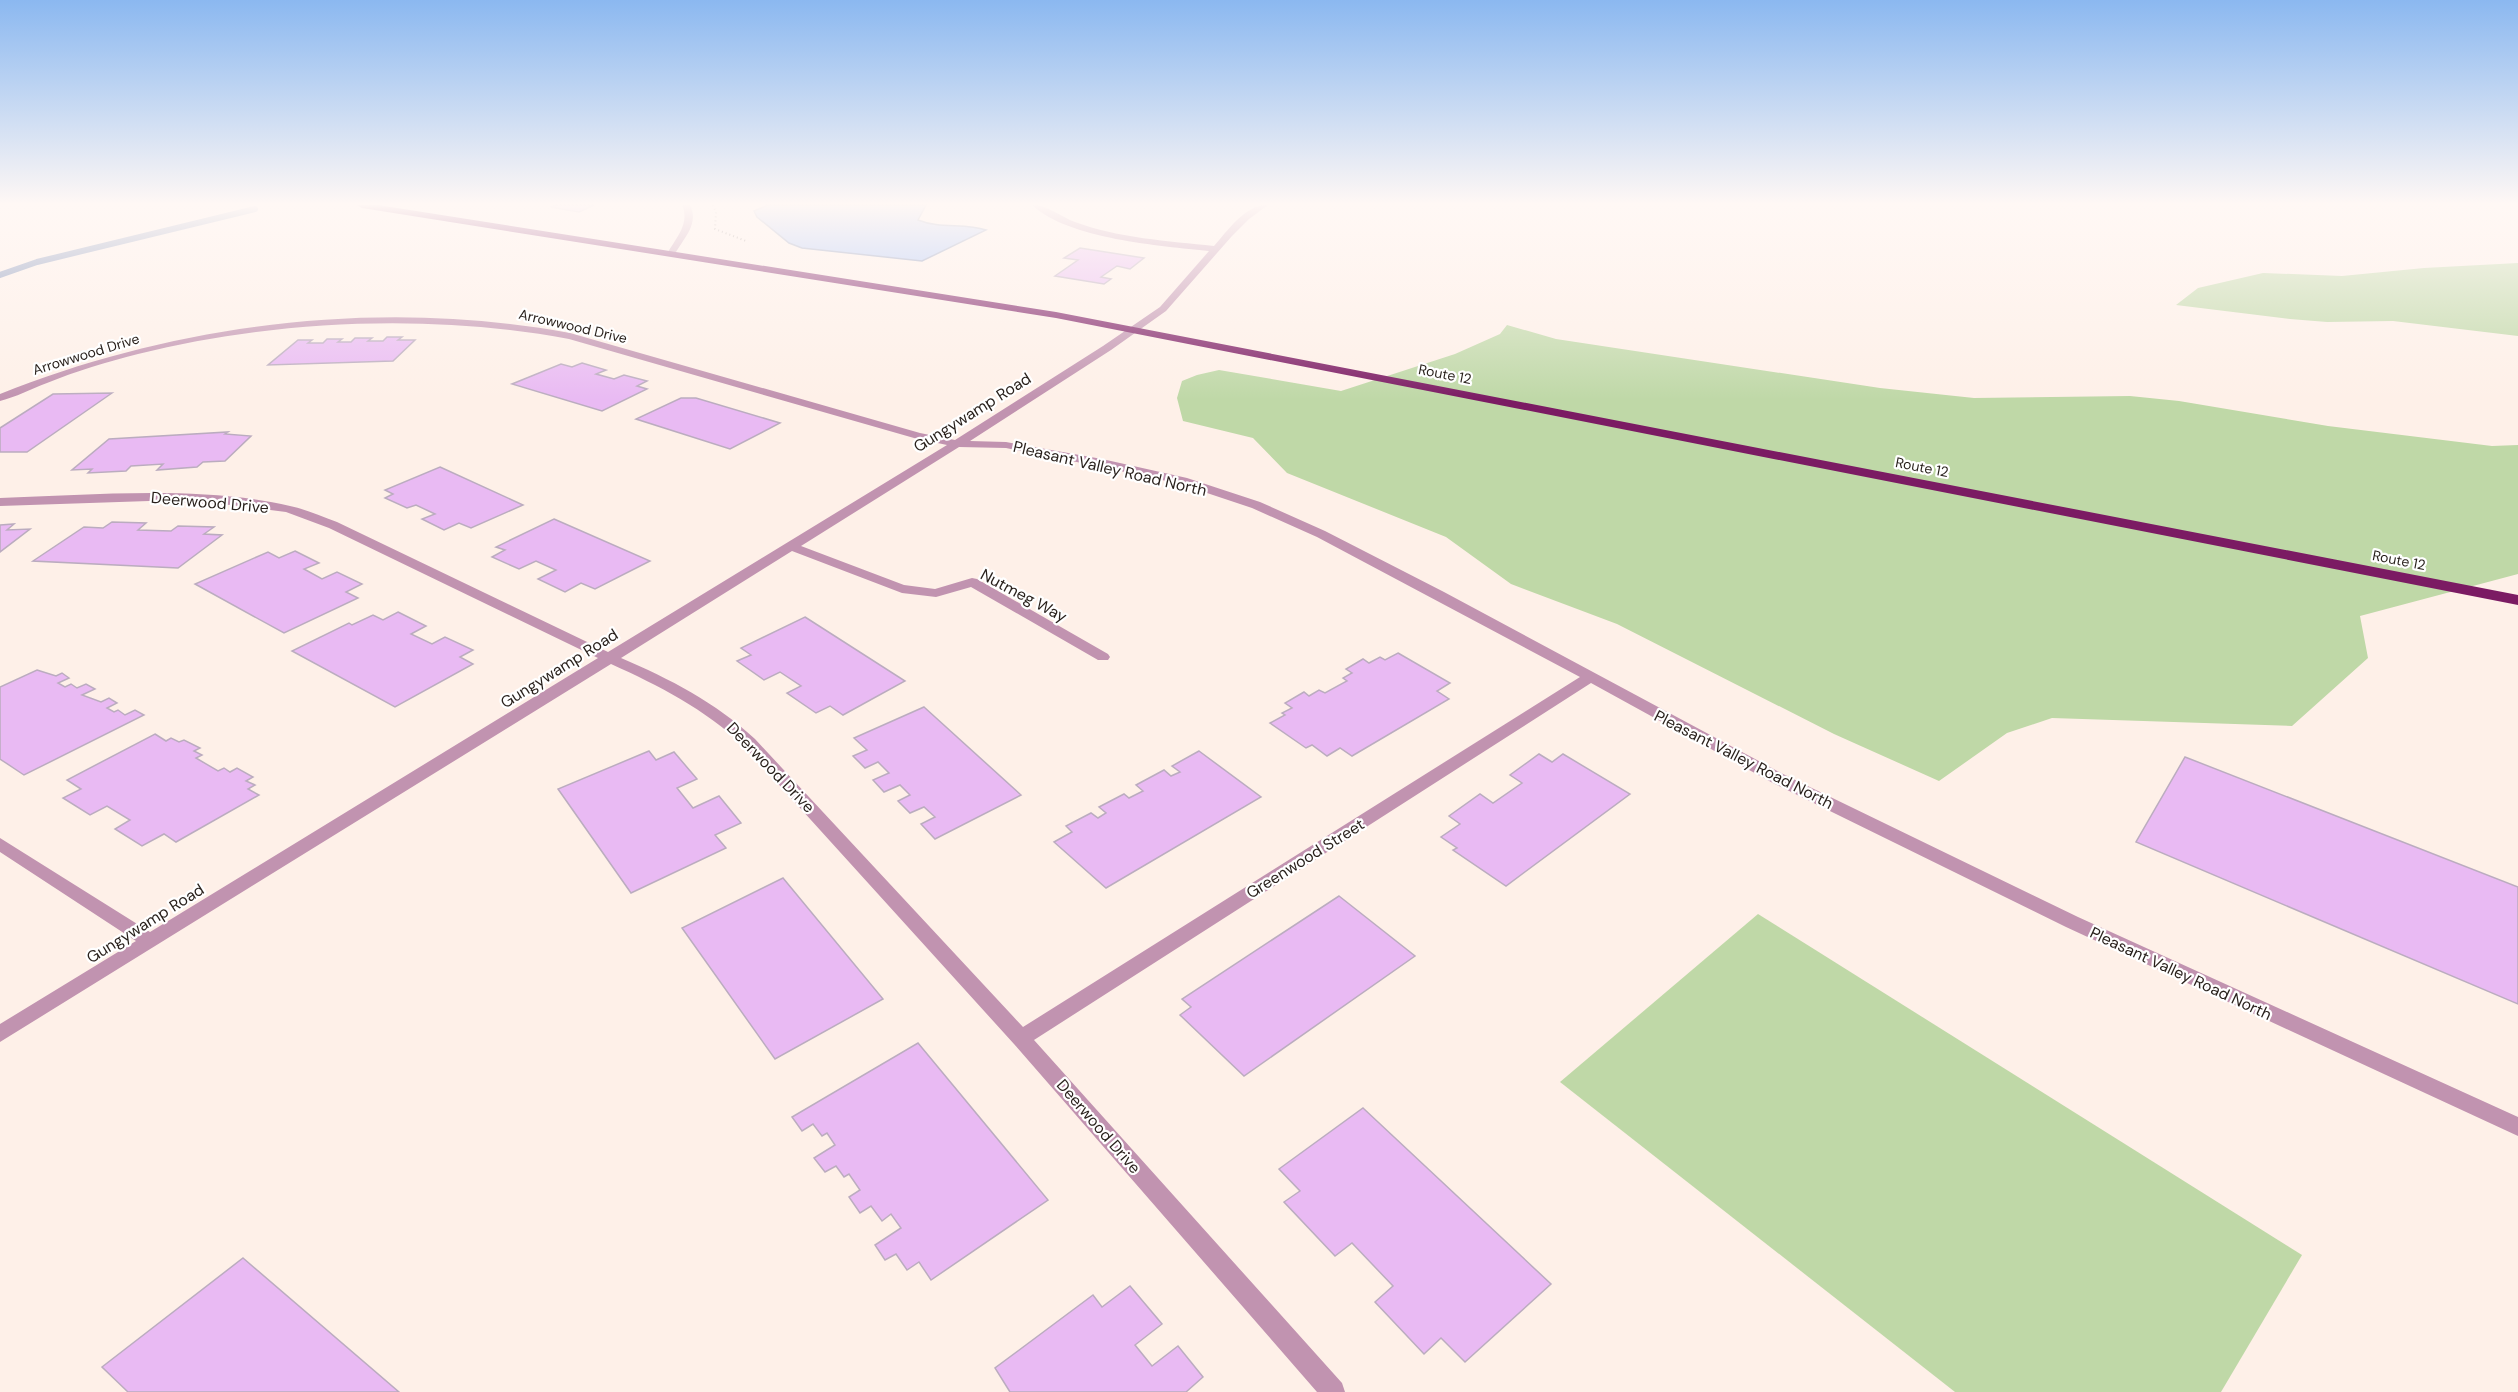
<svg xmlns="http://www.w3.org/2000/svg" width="2518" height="1392" viewBox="0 0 2518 1392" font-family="'DM Sans',sans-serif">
<rect width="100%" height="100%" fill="#fef0e8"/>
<g fill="#bfd8a7">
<polygon points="2518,263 2518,336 2393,321 2327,322 2290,319 2176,305 2198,288 2263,273 2342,276 2424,268"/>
<polygon points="1507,325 1556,339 1880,388 1974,398 2130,396 2179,401 2328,426 2492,446 2518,445 2518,574 2360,616 2368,658 2292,726 2052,718 2007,733 1939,781 1834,734 1617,624 1511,584 1446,537 1287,473 1253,438 1183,421 1177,398 1182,381 1197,375 1219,370 1341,391 1455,354 1500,334"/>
<polygon points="1758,914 2302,1255 2221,1392 1955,1392 1560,1082"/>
</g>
<path fill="#a0bffb" stroke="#7c8fb8" stroke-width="1.5" d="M768 205H926L918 220C940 229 964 223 986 230L922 261 802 248 789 243 757 217 754 211Z"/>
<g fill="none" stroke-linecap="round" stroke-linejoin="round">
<polyline stroke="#7c8fb8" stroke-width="6" points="0,275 37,262 255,209"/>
</g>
<g fill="#e9baf3" stroke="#bbacbf" stroke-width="1.5">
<polygon points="557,205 594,205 579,212 551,207"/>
<polygon points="1080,248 1144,258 1130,269 1117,266 1101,277 1111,279 1104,284 1055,276 1078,260 1064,258"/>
<polygon points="387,337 402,337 398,340 415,340 393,361 268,365 298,340 312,340 308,343 323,343 327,339 342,339 338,342 351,342 355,338 372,338 368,341 383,341"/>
<polygon points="582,363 606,370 596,374 614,379 624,375 647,381 637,386 647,389 602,411 512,384 561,364 572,367"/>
<polygon points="112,393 27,452 0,452 0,428 53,394"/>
<polygon points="681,398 696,398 780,423 730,449 636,419"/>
<polygon points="228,432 225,434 251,436 225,461 203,462 197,467 157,470 163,464 131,466 126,471 88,473 92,469 72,470 109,439"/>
<polygon points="440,467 523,505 471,528 459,523 444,530 422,519 435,514 416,505 407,508 385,498 393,494 385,490"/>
<polygon points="554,519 650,561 595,589 581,583 565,592 538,579 556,570 536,561 519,569 492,557 505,550 496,547"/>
<polygon points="112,522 146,523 138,530 171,531 178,526 214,527 204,534 222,535 178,568 33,561 84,527 103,528"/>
<polygon points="14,524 7,530 30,529 0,552 0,525"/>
<polygon points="295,551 319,563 304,569 322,579 337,572 362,584 346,592 358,598 284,633 195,584 268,552 279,558"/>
<polygon points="398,612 426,626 411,634 432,644 445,637 473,650 460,657 473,664 395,707 292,651 349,623 352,625 373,615 383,620"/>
<polygon points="805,617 905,681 843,715 830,706 816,713 787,693 801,686 780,672 764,680 737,661 751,655 741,648"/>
<polygon points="1398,653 1450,683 1437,691 1449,699 1352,756 1340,748 1327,756 1312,745 1306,748 1270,723 1285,715 1282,713 1292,708 1285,703 1304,692 1309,696 1319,690 1325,693 1347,681 1343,678 1352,673 1346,669 1363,659 1369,663 1380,657 1385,660"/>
<polygon points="37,670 56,676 62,673 69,678 58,683 65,687 71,684 77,688 86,684 95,689 82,695 101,702 109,698 117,703 107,708 114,712 118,710 125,715 135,710 144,715 24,775 0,759 0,687"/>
<polygon points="924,707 1021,795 935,839 921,824 935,817 924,807 910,813 898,801 910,795 900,785 884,792 873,780 889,773 878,762 865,768 853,756 867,750 854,738"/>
<polygon points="155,734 166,741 171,738 179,742 184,740 200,748 194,751 202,755 196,758 218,771 224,768 230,772 237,768 253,777 246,781 255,785 248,789 259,795 176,842 164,834 142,846 115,829 130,820 107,806 90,815 63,798 81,789 67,780"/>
<polygon points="649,751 656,760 674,752 697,779 677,788 693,808 719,796 741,823 715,835 726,848 631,893 558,789"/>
<polygon points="1199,751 1261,797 1106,888 1054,842 1072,832 1066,826 1091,813 1098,818 1106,813 1099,807 1124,794 1129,798 1143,791 1136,785 1164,770 1171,776 1180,772 1172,766"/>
<polygon points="1539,754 1552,762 1563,754 1630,794 1506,886 1453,850 1457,848 1441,837 1460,824 1449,816 1480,794 1493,803 1522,783 1510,775"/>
<polygon points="2185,757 2518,887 2518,1004 2136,842"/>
<polygon points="783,878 883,999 775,1059 682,928"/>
<polygon points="1339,896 1415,956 1244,1076 1180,1015 1191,1007 1182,999"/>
<polygon points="918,1043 1048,1200 931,1280 919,1262 907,1270 896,1254 885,1260 875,1245 901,1228 891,1214 882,1221 871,1206 860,1213 849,1197 860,1190 849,1174 844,1177 836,1166 825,1172 814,1158 835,1145 827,1133 822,1136 813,1124 802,1131 792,1117"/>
<polygon points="1363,1108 1551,1284 1465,1362 1441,1338 1424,1354 1375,1302 1393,1286 1352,1243 1335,1256 1284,1202 1300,1191 1279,1169"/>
<polygon points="243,1258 399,1392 128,1392 102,1367"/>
<polygon points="1130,1286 1162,1324 1135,1345 1152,1366 1178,1346 1203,1377 1186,1392 1010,1392 995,1368 1093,1295 1102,1307"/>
</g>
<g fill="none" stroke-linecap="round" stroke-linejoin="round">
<polyline stroke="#897e78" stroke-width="2" stroke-dasharray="1 3" stroke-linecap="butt" points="713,205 716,212 715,229 746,241"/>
<g fill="#c193b0" fill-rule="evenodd">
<path d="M682 205H690C699 223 685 237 676 252L672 255 668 252C677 237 690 223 682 205Z"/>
<path d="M1032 205C1046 204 1061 217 1075 222 1118 238 1168 241 1214 246 1227 231 1247 203 1268 205L1249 219 1232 236 1166 311 1111 350 970 441 1006 442 1102 459 1187 478 1260 502 1325 531 1444 592 1783 774 2078 917 2518 1117V1136L2066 927 1771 782 1591 683 1034 1040 1342 1383 1345 1392H1317L1014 1044 743 745C704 709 660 686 611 664L0 1042V1024L136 941 0 852V838L150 932 598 658 329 528 286 512 231 505 149 501 0 506V498C91 495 201 485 290 506 306 509 322 517 337 522L608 652 947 445 914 438 569 339C429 313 276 320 138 354 107 362 76 371 47 383 31 389 16 397 0 401V394C178 323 381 298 570 333L920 433 955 440 1103 346 1160 307 1209 251C1161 246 1068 239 1032 205ZM959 447 1006 448 1102 467 1180 484 1252 508 1317 537 1580 677 1023 1027 755 739C715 702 670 679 621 658L792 551 902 593 936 597 971 587 1098 660H1108L1110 657 1108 654 977 579 972 578 935 589 904 585 801 546Z"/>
</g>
<polygon fill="#7b1b63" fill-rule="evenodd" points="357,205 378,205 1056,312 2518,595 2518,605 1056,318 362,208"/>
</g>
<linearGradient id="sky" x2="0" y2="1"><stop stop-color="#8bb8f0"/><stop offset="0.51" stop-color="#fff8f5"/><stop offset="1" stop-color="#fff8f5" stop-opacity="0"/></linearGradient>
<rect width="2518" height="400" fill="url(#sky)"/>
<g text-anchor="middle" stroke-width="4.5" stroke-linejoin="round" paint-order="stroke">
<g font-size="14" fill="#271f1a" stroke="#fff">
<text transform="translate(573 326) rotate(13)" y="5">Arrowwood Drive</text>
<text transform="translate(86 354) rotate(-17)" y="5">Arrowwood Drive</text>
<text transform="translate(1445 374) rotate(11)" y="5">Route 12</text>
<text transform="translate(1922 467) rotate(11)" y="5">Route 12</text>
<text transform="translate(2399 560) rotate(11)" y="5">Route 12</text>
</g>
<g font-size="16" fill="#271f1a" stroke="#fff">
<text transform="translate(972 412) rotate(-32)" y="6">Gungywamp Road</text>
<text transform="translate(1110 468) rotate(13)" y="6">Pleasant Valley Road North</text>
<text transform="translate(210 502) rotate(5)" y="6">Deerwood Drive</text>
<text transform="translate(1024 595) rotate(28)" y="6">Nutmeg Way</text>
<text transform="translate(559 668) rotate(-32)" y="6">Gungywamp Road</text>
<text transform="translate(1744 759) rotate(27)" y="6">Pleasant Valley Road North</text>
<text transform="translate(771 767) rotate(46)" y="6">Deerwood Drive</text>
<text transform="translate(1305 858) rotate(-32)" y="6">Greenwood Street</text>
<text transform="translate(145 923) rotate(-32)" y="6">Gungywamp Road</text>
<text transform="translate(2181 973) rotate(25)" y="6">Pleasant Valley Road North</text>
<text transform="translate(1099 1126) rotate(49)" y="6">Deerwood Drive</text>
</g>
</g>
</svg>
